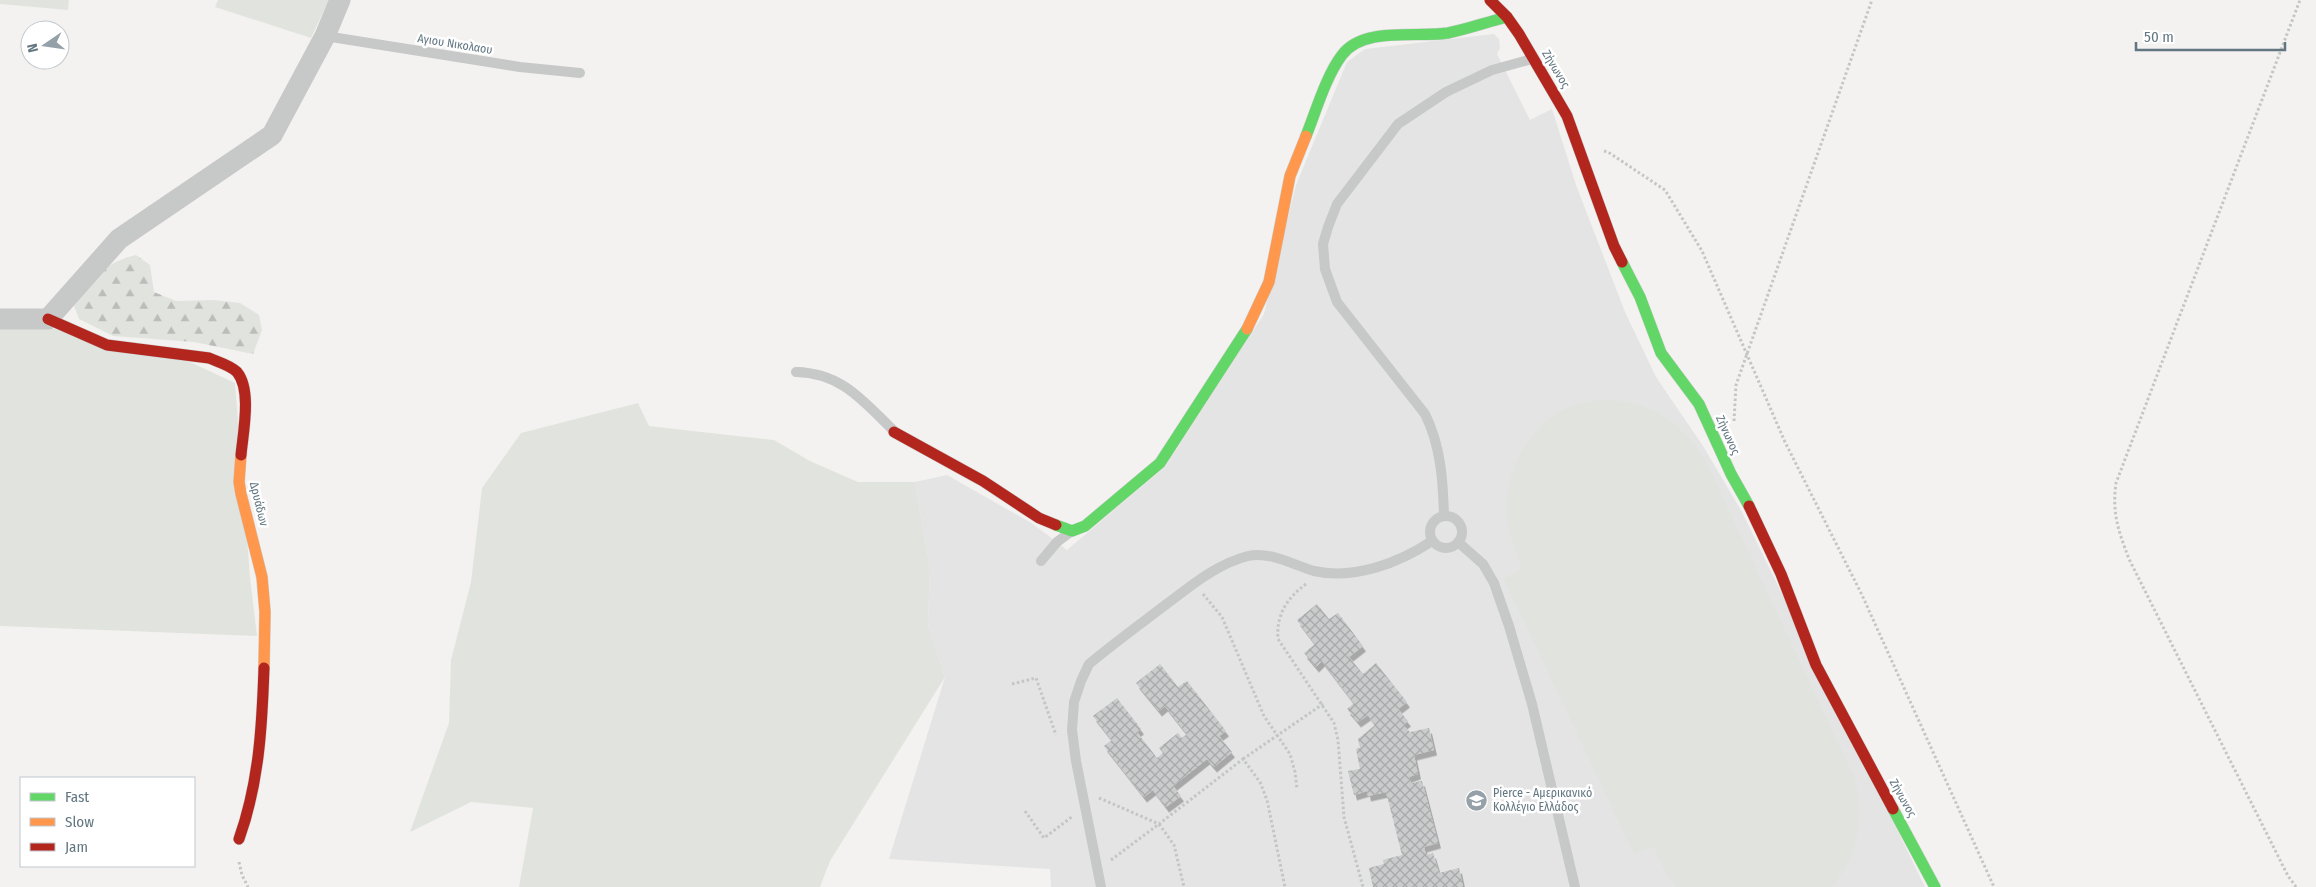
<svg xmlns="http://www.w3.org/2000/svg" width="2316" height="887" viewBox="0 0 2316 887" font-family="'Fira Sans Condensed',sans-serif">
<defs>
<pattern id="forest-firs" width="22" height="20" patternUnits="userSpaceOnUse" patternTransform="scale(1.25)"><rect width="22" height="20" fill="#e1e4de"/><path d="M5 1l3.5 6h-7zM16 11l3.5 6h-7z" fill="#babdb9"/></pattern>
<pattern id="building-cross-hatch" width="8" height="8" patternUnits="userSpaceOnUse" patternTransform="scale(1.25)"><rect width="8" height="8" fill="#cacbcb"/><path d="M0 0l8 8M0 8l8-8" fill="none" stroke="#a7a9aa"/></pattern>
<filter id="shadow"><feDropShadow dx="3" dy="5.5" stdDeviation="0" flood-color="#0004"/></filter>
</defs>
<rect width="100%" height="100%" fill="#f3f2f0"/>
<polygon fill="#e3e4e3" points="1494,34 1499,39 1500,48 1497,54 1530,120 1552,109 1576,185 1625,312 1656,377 1703,446 1742,512 1925,887 1051,887 1050,869 889,859 945,677 928,624 930,568 915,482 947,475 1033,524 1067,550 1165,467 1264,314 1296,185 1347,62 1365,49"/>
<g fill="#e1e4de">
<polygon points="0,0 69,0 68,10 0,4"/>
<polygon points="218,0 329,0 311,38 215,7"/>
<polygon points="0,327 46,327 190,362 235,383 250,577 257,636 0,626"/>
<path d="M1600 400C1648 399 1684 422 1707 464L1854 777C1865 818 1859 854 1832 887H1677L1666 873 1653 846 1634 854 1504 579 1522 569C1516 552 1509 536 1507 518 1502 478 1526 429 1563 410 1574 404 1587 402 1600 400Z"/>
<polygon points="638,403 649,426 774,440 810,461 858,482 915,482 930,568 928,624 945,677 830,861 820,887 519,887 533,808 471,802 410,832 449,723 451,660 471,582 482,488 521,433"/>
</g>
<path fill="url(#forest-firs)" d="M136 255 150 265 154 292 176 301 214 300 240 303 259 315 262 330 253 354 194 342 113 336 79 319 74 306C85 280 109 261 136 255Z"/>
<g fill="url(#building-cross-hatch)" filter="url(#shadow)">
<polygon points="1317,604 1329,619 1338,613 1363,646 1349,657 1363,674 1376,663 1407,702 1398,709 1408,721 1403,725 1410,732 1429,728 1434,750 1414,755 1418,774 1409,777 1411,783 1422,781 1438,843 1424,847 1426,855 1433,853 1439,873 1459,868 1463,887 1373,887 1369,868 1384,864 1383,860 1402,855 1386,792 1368,796 1367,791 1354,795 1348,771 1360,769 1356,749 1360,748 1358,739 1375,725 1368,715 1358,722 1347,709 1354,703 1322,661 1316,667 1304,653 1315,644 1297,620"/>
<polygon points="1160,664 1178,687 1187,681 1226,731 1219,736 1232,752 1214,767 1207,759 1173,786 1181,796 1166,807 1153,790 1144,797 1104,746 1112,740 1093,716 1117,698 1141,729 1137,732 1157,758 1163,753 1159,748 1178,733 1182,738 1187,734 1165,706 1159,711 1136,683"/>
</g>
<g fill="none" stroke-linecap="round" stroke-linejoin="round">
<defs>
<g id="fast">
<path d="M1306 136C1316 111 1326 76 1342 55 1363 26 1417 38 1448 33 1468 29 1487 22 1507 17"/>
<polyline points="1622,262 1640,297 1661,353 1699,404 1731,474 1749,506"/>
<polyline points="1056,525 1072,531 1085,526 1160,463 1247,329"/>
<polyline points="1893,809 1935,887"/>
</g>
<g id="slow">
<polyline points="1247,329 1269,282 1290,176 1306,136"/>
<polyline points="241,455 239,482 241,494 262,577 265,612 264,668"/>
</g>
<g id="jam">
<polyline points="1490,0 1507,17 1519,34 1567,116 1614,246 1622,262"/>
<path d="M48 319 107 345 209 358C218 362 230 365 237 372 252 390 243 433 241 455"/>
<polyline points="894,432 983,481 1039,518 1056,525"/>
<polyline points="1749,506 1781,574 1816,665 1893,809"/>
<path d="M239 839C259 783 262 727 264 668"/>
</g>
</defs>
<use href="#fast" stroke="#cecfcf" stroke-width="12"/>
<use href="#slow" stroke="#cecfcf" stroke-width="12"/>
<use href="#jam" stroke="#cecfcf" stroke-width="12"/>
<g stroke="#c4c6c6" stroke-width="3" stroke-dasharray="2.5 2.5" stroke-linecap="butt">
<polyline points="1604,151 1608,152 1665,190 1702,251 1785,442 1862,595 1994,887"/>
<polyline points="1734,421 1736,385 1872,0"/>
<path d="M1306 584C1287 598 1276 615 1278 639L1334 723 1338 740 1344 817 1363 887"/>
<polyline points="1203,594 1222,617 1264,716 1290,754 1295,772 1297,789"/>
<polyline points="1012,684 1036,678 1056,735"/>
<polyline points="1243,759 1323,704"/>
<polyline points="1099,798 1159,824 1243,759 1260,782 1267,800 1285,887"/>
<polyline points="1025,811 1044,838 1073,816"/>
<polyline points="1111,860 1159,824 1174,845 1184,887"/>
<polyline points="239,862 242,875 248,887"/>
<path d="M2296 887 2288 876 2129 559C2118 530 2112 513 2116 483L2300 0"/>
</g>
<g stroke="#c7c8c8" stroke-width="10">
<polyline points="325,36 520,67 580,73"/>
<path d="M796 372C842 373 863 401 894 431"/>
<circle cx="1446" cy="532" r="16"/>
<path d="M1444 516C1443 481 1441 446 1425 414L1337 302 1325 269 1323 244 1328 227 1337 204 1398 124 1446 92 1492 70 1532 59"/>
<polyline points="1458,542 1483,564 1494,583 1509,626 1532,704 1575,887"/>
<polyline points="1041,561 1057,542 1069,533"/>
<path d="M1101 887 1076 761 1072 730 1074 702 1081 681 1089 664C1113 644 1139 625 1164 606 1190 587 1216 564 1248 556 1270 551 1293 565 1314 571 1354 580 1399 563 1432 541"/>
</g>
<polyline stroke="#c7c8c8" stroke-width="21" points="0,319 48,319 119,239 272,135 325,36 340,0"/>
<use href="#fast" stroke="#63d668" stroke-width="11"/>
<use href="#slow" stroke="#ff974d" stroke-width="11"/>
<use href="#jam" stroke="#b3261e" stroke-width="11"/>
</g>
<defs>
<symbol id="school-disc" viewBox="-11 -11 22 22"><circle r="9.5" fill="#95a1a8" stroke="#fff"/><path d="M0-5L7-2L0 1L-7-2ZM-4 1L0 2.5L4 1V4Q0 6-4 4Z" fill="#fff"/></symbol>
</defs>
<g fill-rule="evenodd">
<use href="#school-disc" x="1464" y="788" width="25" height="25"/>
</g>
<g text-anchor="middle" stroke-width="5" stroke-linejoin="round" paint-order="stroke">
<g font-size="12" fill="#627681" stroke="#fff">
<text transform="translate(455 44) rotate(9)" y="4">Αγιου Νικολαου</text>
<text transform="translate(1556 69) rotate(59)" y="4">Ζήνωνος</text>
<text transform="translate(1728 435) rotate(66)" y="4">Ζήνωνος</text>
<text transform="translate(259 504) rotate(76)" y="4">Δρυάδων</text>
<text transform="translate(1903 798) rotate(61)" y="4">Ζήνωνος</text>
</g>
<g font-size="12" fill="#627681" stroke="#fff" text-anchor="start">
<text x="1493" y="797">Pierce - Αμερικανικό<tspan x="1493" dy="14">Κολλέγιο Ελλάδος</tspan></text>
</g>
</g>
<rect x="20" y="777" width="175" height="90" fill="#ffffff" stroke="#c0c8cd"/>
<rect x="30" y="793" width="25" height="8" fill="#63d668" stroke="#c0c8cd"/>
<text x="65" y="802" font-size="15" fill="#627681">Fast</text>
<rect x="30" y="818" width="25" height="8" fill="#ff974d" stroke="#c0c8cd"/>
<text x="65" y="827" font-size="15" fill="#627681">Slow</text>
<rect x="30" y="843" width="25" height="8" fill="#b3261e" stroke="#c0c8cd"/>
<text x="65" y="852" font-size="15" fill="#627681">Jam</text>
<g transform="translate(45 45) rotate(257)"><circle r="24" fill="#ffffff" stroke="#c0c8cd"/>
<path d="M0-4L9 19L0 12L-9 19Z" fill="#95a1a8"/>
<text y="-8" font-size="14" font-weight="bold" text-anchor="middle" fill="#627681">N</text>
</g>
<path d="M2136 42v8h149v-8" fill="none" stroke="#627681" stroke-width="2.5"/>
<text x="2144" y="42" font-size="15" fill="#627681" stroke="#ffffff" stroke-width="4" paint-order="stroke">50 m</text>
</svg>
